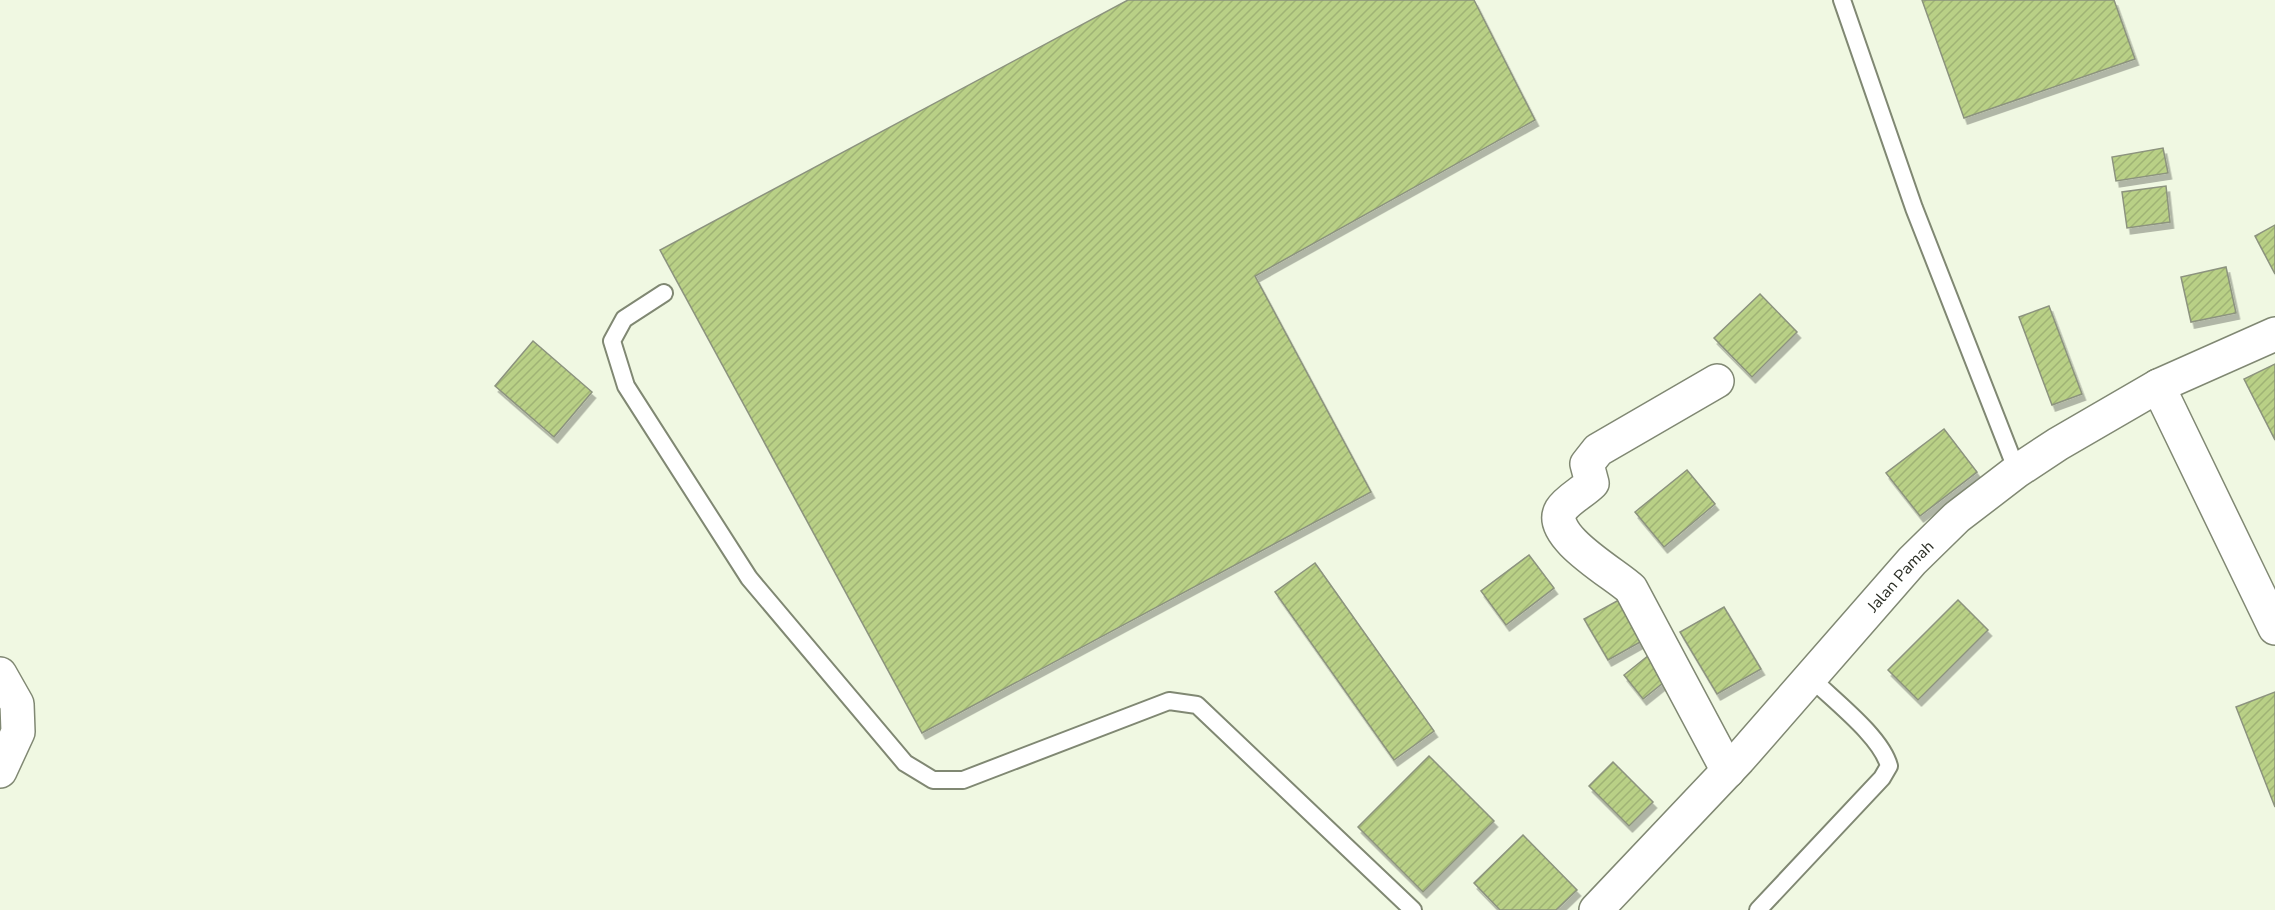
<svg xmlns="http://www.w3.org/2000/svg" width="2275" height="910" viewBox="0 0 2275 910" font-family="'Nunito Sans',sans-serif">
<defs>
<pattern id="building-hatch" width="6" height="6" patternUnits="userSpaceOnUse" patternTransform="scale(1.5)"><rect width="6" height="6" fill="#b9d086"/><path d="M-1 1l2-2M0 6l6-6M5 7l2-2" fill="none" stroke="#9fb374"/></pattern>
<filter id="shadow"><feDropShadow dx="3.5" dy="6" stdDeviation="0" flood-color="#0004"/></filter>
</defs>
<rect width="100%" height="100%" fill="#f0f8e2"/>
<g fill="url(#building-hatch)" stroke="#8c937e" stroke-width="1.5" filter="url(#shadow)">
<polygon points="1128,0 1474,0 1535,120 1255,276 1371,492 922,733 660,250"/>
<polygon points="1922,0 2114,0 2135,59 1964,118"/>
<polygon points="2163,148 2168,173 2116,181 2112,157"/>
<polygon points="2166,186 2170,222 2127,228 2122,192"/>
<polygon points="2275,225 2275,274 2255,236"/>
<polygon points="2226,267 2236,313 2191,322 2181,277"/>
<polygon points="1760,294 1797,332 1752,377 1714,338"/>
<polygon points="2049,306 2082,394 2052,405 2019,317"/>
<polygon points="533,341 592,392 554,437 495,386"/>
<polygon points="2275,364 2275,440 2244,379"/>
<polygon points="1944,429 1977,472 1920,516 1886,473"/>
<polygon points="1687,470 1715,504 1664,547 1635,512"/>
<polygon points="1529,555 1554,588 1506,625 1481,591"/>
<polygon points="1315,563 1434,731 1394,760 1275,592"/>
<polygon points="1628,595 1651,636 1608,660 1584,619"/>
<polygon points="1958,600 1988,630 1918,700 1888,670"/>
<polygon points="1724,607 1761,669 1717,694 1680,632"/>
<polygon points="1654,651 1673,675 1643,699 1624,675"/>
<polygon points="2275,692 2275,807 2236,707"/>
<polygon points="1429,756 1494,821 1423,892 1358,827"/>
<polygon points="1613,762 1653,802 1629,826 1589,786"/>
<polygon points="1523,835 1577,890 1556,910 1500,910 1474,883"/>
</g>
<g fill="none" stroke-linecap="round" stroke-linejoin="round">
<defs>
<g id="service">
<polyline points="1842,0 1914,208 2017,471"/>
<polyline points="664,293 624,319 612,341 626,386 749,578 905,763 933,780 963,780 1169,701 1197,705 1413,910"/>
<path d="M1758 910 1882 778 1889 766C1881 736 1833 700 1810 677"/>
</g>
<g id="minor">
<path d="M1717 381 1598 450 1587 464 1592 483C1583 492 1567 500 1561 510 1546 536 1617 575 1631 589L1728 771"/>
<polyline points="2158,386 2275,628"/>
<polyline points="0,674 17,704 18,732 0,771"/>
</g>
<g id="tertiary">
<path id="s1" d="M1596 910 1739 759 1912 561 1957 517 2017 471 2058 444 2158 386 2275 334"/>
</g>
</defs>
<use href="#service" stroke="#808873" stroke-width="20"/>
<use href="#minor" stroke="#808873" stroke-width="36"/>
<use href="#tertiary" stroke="#808873" stroke-width="36"/>
<use href="#service" stroke="#fff" stroke-width="16"/>
<use href="#minor" stroke="#fff" stroke-width="33"/>
<use href="#tertiary" stroke="#fff" stroke-width="33"/>
</g>
<g text-anchor="middle" stroke-width="6" stroke-linejoin="round" paint-order="stroke">
<g font-size="16" fill="#2b2e25" stroke="#fff">
<text dy="6" stroke="none"><textPath href="#s1" startOffset="452">Jalan Pamah</textPath></text>
</g>
</g>
</svg>
